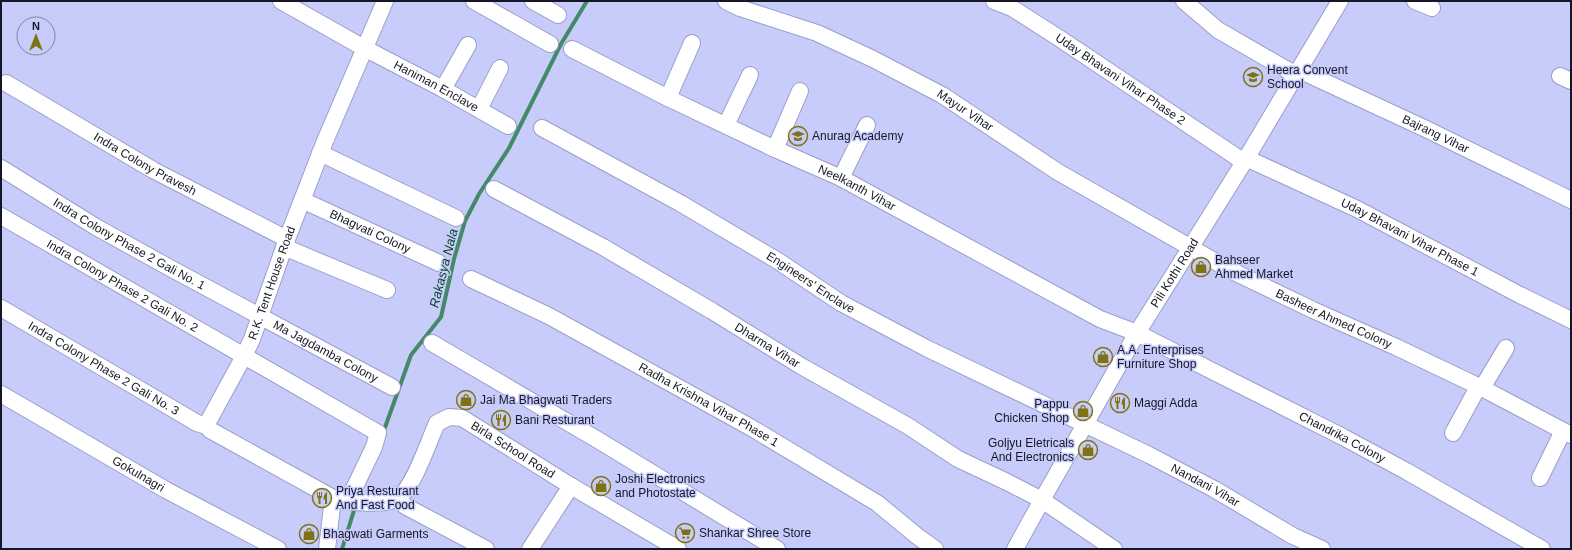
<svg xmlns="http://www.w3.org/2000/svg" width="1572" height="550" viewBox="0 0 1572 550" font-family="Helvetica,sans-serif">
<rect width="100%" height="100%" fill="#c7ccfa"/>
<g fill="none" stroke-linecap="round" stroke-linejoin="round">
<g stroke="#458a68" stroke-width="4">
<polyline points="383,433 411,355 441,317 454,259 465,221 479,194 509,148 561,44 587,1"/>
<polyline points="342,549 356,504"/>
</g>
<defs>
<g id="minor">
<path id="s1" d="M281 1 364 48 443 89 508 126"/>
<polyline points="474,1 550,44"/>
<polyline points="533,1 558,15"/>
<path id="s2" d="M726 1 740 8 817 33 873 59 942 95 1058 172 1230 270 1313 310 1396 347 1482 388 1571 435"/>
<path id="s3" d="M994 1 1012 8 1059 38 1244 162"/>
<polyline points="1184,1 1218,30 1296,75"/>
<polyline points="1415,1 1432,8"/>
<path id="s4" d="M572 49 668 98 775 149 841 178 1100 319 1137 333 1343 437 1406 471 1542 549"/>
<path id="s5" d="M1299 70 1426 129 1571 200"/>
<polyline points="1560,76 1571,81"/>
<path id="s6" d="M6 83 153 170 287 239"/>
<polyline points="443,89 468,45"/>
<polyline points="668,98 692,43"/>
<polyline points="479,109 500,68"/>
<polyline points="726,125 750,75"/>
<path id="s7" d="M542 128 680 203 778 261 841 303 926 348 1149 455 1214 489 1293 536 1322 549"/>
<polyline points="775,149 800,91"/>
<polyline points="320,153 456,218"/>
<path id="s8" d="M1246 158 1357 209 1520 295 1571 320"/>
<path id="s9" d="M1 168 96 227 170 268 392 387"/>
<polyline points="841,178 867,125"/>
<path id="s10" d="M494 189 603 247 712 311 801 366 908 426 958 459 1007 482 1042 500 1114 549"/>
<path id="s11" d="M302 200 439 263"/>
<path id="s12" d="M1 216 378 433 374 447 348 501"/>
<polyline points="284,247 387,290"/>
<path id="s13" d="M471 279 549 316 750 427 877 503 917 536 935 549"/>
<path id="s14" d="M1 308 197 423 207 426"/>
<polyline points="432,343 598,440 777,549"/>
<polyline points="1482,388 1506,348"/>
<path id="s15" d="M1 394 166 490 278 549"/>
<polyline points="1453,433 1478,387"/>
<polyline points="1540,478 1563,431"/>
<path id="s16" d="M333 498 210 430 207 426 208 422 244 356 252 339 287 239 325 141 385 1"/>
<polyline points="405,506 486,549"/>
<path id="s17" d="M327 549 333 498C350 502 385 507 399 497 414 487 429 440 437 423L449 417 462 418 571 486 678 549"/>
<polyline points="530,549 571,486"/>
<path id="s18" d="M1015 549 1042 500 1137 333 1244 162 1340 1"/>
</g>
</defs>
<use href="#minor" stroke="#9a9eca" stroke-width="18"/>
<use href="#minor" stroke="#fff" stroke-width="16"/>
</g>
<defs>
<symbol id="school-ring" viewBox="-11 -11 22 22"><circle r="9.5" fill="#c7ccfa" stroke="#7f7212" stroke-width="1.5"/><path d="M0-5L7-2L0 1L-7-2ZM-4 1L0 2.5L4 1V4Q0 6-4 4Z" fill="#7f7212"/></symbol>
<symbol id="shop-ring" viewBox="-11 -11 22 22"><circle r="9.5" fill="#c7ccfa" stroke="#7f7212" stroke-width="1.5"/><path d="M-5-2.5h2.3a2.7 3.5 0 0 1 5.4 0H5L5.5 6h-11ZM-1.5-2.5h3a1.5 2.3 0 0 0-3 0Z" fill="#7f7212"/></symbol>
<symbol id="restaurant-ring" viewBox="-11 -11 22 22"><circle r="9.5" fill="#c7ccfa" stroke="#7f7212" stroke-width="1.5"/><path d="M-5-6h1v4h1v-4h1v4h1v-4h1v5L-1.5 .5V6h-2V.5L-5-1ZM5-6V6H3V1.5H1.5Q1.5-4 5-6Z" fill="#7f7212"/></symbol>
<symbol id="supermarket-ring" viewBox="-11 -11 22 22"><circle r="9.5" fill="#c7ccfa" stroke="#7f7212" stroke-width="1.5"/><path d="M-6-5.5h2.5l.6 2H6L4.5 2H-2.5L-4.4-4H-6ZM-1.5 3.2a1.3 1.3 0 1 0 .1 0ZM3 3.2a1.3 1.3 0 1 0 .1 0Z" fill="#7f7212"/></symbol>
</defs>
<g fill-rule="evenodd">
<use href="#school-ring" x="1242" y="66" width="22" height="22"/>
<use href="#school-ring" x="787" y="125" width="22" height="22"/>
<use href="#shop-ring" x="1190" y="256" width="22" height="22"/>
<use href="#shop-ring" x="1092" y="346" width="22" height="22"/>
<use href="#shop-ring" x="455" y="389" width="22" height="22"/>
<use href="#restaurant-ring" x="1109" y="392" width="22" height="22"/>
<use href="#shop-ring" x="1072" y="400" width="22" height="22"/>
<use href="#restaurant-ring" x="490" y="409" width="22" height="22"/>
<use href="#shop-ring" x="1077" y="439" width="22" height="22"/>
<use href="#shop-ring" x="590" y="475" width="22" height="22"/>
<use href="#restaurant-ring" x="311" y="487" width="22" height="22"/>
<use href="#supermarket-ring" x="674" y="522" width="22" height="22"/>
<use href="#shop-ring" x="298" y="523" width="22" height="22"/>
</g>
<g text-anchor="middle" stroke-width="3" stroke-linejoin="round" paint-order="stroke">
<g font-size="12" fill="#151626" stroke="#c7ccfa" text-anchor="start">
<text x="1267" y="74">Heera Convent<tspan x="1267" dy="14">School</tspan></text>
<text x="812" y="140">Anurag Academy</text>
<text x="1215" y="264">Bahseer<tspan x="1215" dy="14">Ahmed Market</tspan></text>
<text x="1117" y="354">A.A. Enterprises<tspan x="1117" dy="14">Furniture Shop</tspan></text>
<text x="480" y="404">Jai Ma Bhagwati Traders</text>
<text x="1134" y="407">Maggi Adda</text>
<text x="1069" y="408" text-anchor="end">Pappu<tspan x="1069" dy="14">Chicken Shop</tspan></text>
<text x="515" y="424">Bani Resturant</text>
<text x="1074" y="447" text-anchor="end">Goljyu Eletricals<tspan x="1074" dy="14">And Electronics</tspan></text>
<text x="615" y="483">Joshi Electronics<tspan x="615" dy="14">and Photostate</tspan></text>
<text x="336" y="495">Priya Resturant<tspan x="336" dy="14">And Fast Food</tspan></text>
<text x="699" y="537">Shankar Shree Store</text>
<text x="323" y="538">Bhagwati Garments</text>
</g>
<g font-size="12" fill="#151626" stroke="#c7ccfa">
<text dy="4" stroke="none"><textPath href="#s3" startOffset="149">Uday Bhavani Vihar Phase 2</textPath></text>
<text dy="4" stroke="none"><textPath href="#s1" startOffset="177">Haniman Enclave</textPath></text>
<text dy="4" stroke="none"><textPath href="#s2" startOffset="264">Mayur Vihar</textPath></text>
<text dy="4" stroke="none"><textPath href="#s5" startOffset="151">Bajrang Vihar</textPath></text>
<text dy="4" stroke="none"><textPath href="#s6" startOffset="161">Indra Colony Pravesh</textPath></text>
<text dy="4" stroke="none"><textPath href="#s4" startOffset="317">Neelkanth Vihar</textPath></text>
<text dy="4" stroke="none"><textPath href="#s11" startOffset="75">Bhagvati Colony</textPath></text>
<text dy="4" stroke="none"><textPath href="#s8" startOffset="182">Uday Bhavani Vihar Phase 1</textPath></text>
<text dy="4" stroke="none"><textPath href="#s9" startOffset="149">Indra Colony Phase 2 Gali No. 1</textPath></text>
<text dy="4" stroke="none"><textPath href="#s18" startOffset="319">Pili Kothi Road</textPath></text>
<text dy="4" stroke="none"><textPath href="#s16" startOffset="303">R.K. Tent House Road</textPath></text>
<text dy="4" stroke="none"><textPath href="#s7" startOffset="310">Engineers' Enclave</textPath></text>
<text dy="4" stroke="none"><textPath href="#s12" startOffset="140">Indra Colony Phase 2 Gali No. 2</textPath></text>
<text dy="4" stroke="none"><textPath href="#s2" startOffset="688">Basheer Ahmed Colony</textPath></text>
<text dy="4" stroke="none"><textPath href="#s10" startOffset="315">Dharma Vihar</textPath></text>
<text dy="4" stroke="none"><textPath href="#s9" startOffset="373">Ma Jagdamba Colony</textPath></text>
<text dy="4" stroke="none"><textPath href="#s14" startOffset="119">Indra Colony Phase 2 Gali No. 3</textPath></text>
<text dy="4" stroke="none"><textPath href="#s13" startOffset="269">Radha Krishna Vihar Phase 1</textPath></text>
<text dy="4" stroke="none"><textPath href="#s4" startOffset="863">Chandrika Colony</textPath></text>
<text dy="4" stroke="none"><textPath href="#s17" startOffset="289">Birla School Road</textPath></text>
<text dy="4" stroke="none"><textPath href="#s15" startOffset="159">Gokulnagri</textPath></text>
<text dy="4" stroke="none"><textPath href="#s7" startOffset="754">Nandani Vihar</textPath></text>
</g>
<g font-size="13" font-style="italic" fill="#08422b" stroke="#c7ccfa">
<text transform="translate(443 268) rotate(-76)" y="5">Rakasya Nala</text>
</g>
</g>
<rect width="1572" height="550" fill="none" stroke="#151626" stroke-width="4"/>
<g transform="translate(36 36)"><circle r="19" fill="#c7ccfa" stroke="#8083a5"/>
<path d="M0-3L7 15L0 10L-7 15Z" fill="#7f7212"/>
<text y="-6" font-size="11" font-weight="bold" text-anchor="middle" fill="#151626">N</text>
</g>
</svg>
